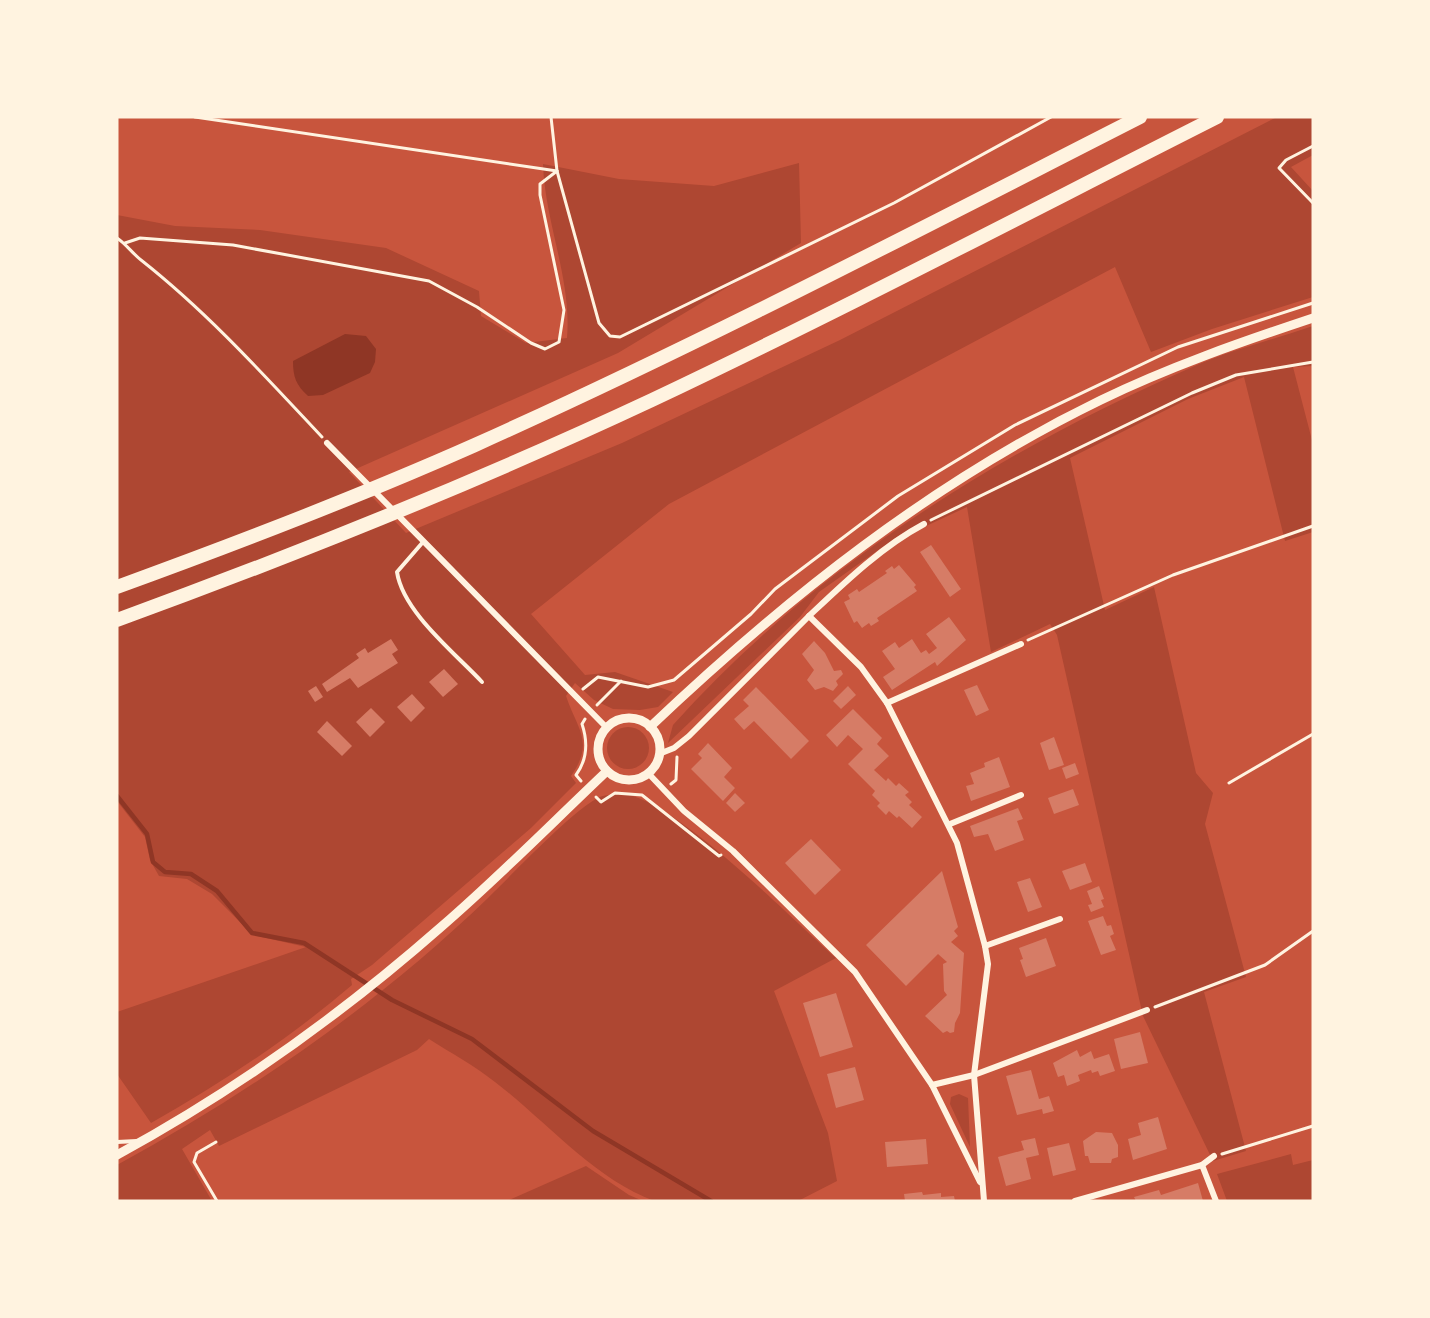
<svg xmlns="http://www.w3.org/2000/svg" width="1430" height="1318" viewBox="0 0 1430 1318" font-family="Overpass,sans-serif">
<rect width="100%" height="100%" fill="#c8553d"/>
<g fill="#ae4732">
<path d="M1277 117H1313V155L1291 167 1313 191V297L1212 329 1151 352 1115 267 669 504 531 614 585 675 615 672 673 692 658 707 640 710 613 709 594 700 575 683 566 696C577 729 595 742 571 776L576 783 531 828 372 965 351 979 352 985C290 1038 222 1083 151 1123L117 1074V1012L306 947 253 935 212 894 187 879 159 876 150 860 145 837 117 801V215L175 226 260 230 386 248 479 291 481 316 526 343 567 338C572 280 545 223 543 164L619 179 714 186 799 163 801 243 618 353 349 472 406 533 622 443 840 340Z"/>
<path d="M1313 326V366L1293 367 1313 444V532L1285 541 1244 377 1188 399 1070 458 1105 610 1154 587 1196 773 1213 793 1205 824 1246 977 1204 992 1246 1151 1213 1161 1143 1016 1057 635 1050 624 991 652 967 507 924 527 901 534 819 592 800 617 668 743 673 725C816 565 1001 450 1197 365 1234 349 1275 339 1313 326Z"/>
<circle cx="628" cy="748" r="21"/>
<path d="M625 794C678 803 792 919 836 958L774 991 828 1133 837 1181 798 1201H654C593 1178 546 1121 495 1082 475 1066 451 1053 429 1039L417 1050 219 1146 210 1130 182 1149 212 1201H117V1165C251 1092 378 1004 488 898 509 878 580 802 603 796 609 794 619 795 625 794Z"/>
<polygon points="959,1094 968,1098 970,1147 950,1104 951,1097"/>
<polygon points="1291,1154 1293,1165 1313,1160 1313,1201 1227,1201 1217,1174"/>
<polygon points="586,1166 629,1195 643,1201 507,1201"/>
</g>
<path fill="#8f3625" d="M345 334 366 336 376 349 375 362 370 373 323 395 308 396C296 385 293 377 293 361Z"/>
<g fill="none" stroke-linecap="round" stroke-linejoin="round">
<polyline stroke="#8f3625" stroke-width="4.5" points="117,796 147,834 153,862 165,872 191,874 217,891 252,933 304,943 392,1000 472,1039 593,1131 711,1201"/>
</g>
<g fill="#d67c66">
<polygon points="931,545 961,589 950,597 920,552"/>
<polygon points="899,565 916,585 914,587 917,591 877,618 879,621 871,626 869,623 862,628 857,621 854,623 844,602 850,599 848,595 857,589 859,592 887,573 885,571 892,566 894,569"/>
<polygon points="949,617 966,640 937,666 935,662 892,690 883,677 895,669 882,651 895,642 899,648 912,639 921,653 926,650 929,654 937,648 926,634"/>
<polygon points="391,639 398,650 392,654 398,663 358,688 350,678 327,692 322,684 359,658 356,654 365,648 368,653"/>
<polygon points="814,641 825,653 834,671 841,670 843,674 836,681 838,685 833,691 824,687 815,690 807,680 814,670 802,654"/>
<polygon points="444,669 458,684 443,697 429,682"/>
<polygon points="977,685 989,710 976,716 964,690"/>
<polygon points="316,686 323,697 315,702 308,691"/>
<polygon points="848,686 856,695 841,709 833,701"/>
<polygon points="756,687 809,741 791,759 754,721 744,730 734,719 749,706 743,700"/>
<polygon points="412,694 425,708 411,722 397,707"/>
<polygon points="371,708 385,722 370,737 356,722"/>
<polygon points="853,709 882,738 877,744 889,756 874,770 886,781 888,778 896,786 899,783 909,792 905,795 912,802 909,805 922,817 912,828 899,816 897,818 889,811 886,815 877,806 880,803 872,795 875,791 848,764 863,749 848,735 837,747 826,735"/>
<polygon points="327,721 352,746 342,756 317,732"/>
<polygon points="1054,737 1064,765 1049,770 1040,743"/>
<polygon points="708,743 732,768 724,777 735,788 723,801 691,769 702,758 698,754"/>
<polygon points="999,757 1010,787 971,801 966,786 974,784 970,773 985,767 984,763"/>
<polygon points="1075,763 1079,774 1066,779 1062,768"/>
<polygon points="1073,789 1079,805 1054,814 1048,798"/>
<polygon points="735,793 745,803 735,812 726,803"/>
<polygon points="1018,808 1023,819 1017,821 1024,840 995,851 988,834 974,837 970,826"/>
<polygon points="811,839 841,870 815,895 785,863"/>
<polygon points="1085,863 1092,882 1070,890 1062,871"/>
<polygon points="942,871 958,927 954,931 958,936 951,942 964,953 960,1013 955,1023 954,1032 950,1033 947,1031 943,1033 925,1016 947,995 944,991 943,964 947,962 938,954 906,986 866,945"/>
<polygon points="1030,878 1042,907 1028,912 1017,882"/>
<polygon points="1099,886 1104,899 1101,900 1104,907 1091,912 1088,905 1092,904 1087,891"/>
<polygon points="1103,916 1107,926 1111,925 1114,934 1110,936 1116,950 1101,955 1088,921"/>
<polygon points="1046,938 1056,966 1026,977 1020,960 1023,959 1019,948"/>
<polygon points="836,993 853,1047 820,1057 803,1003"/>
<polygon points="1140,1032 1148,1063 1121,1069 1114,1039"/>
<polygon points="1077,1050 1080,1057 1091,1051 1094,1059 1109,1054 1115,1071 1100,1076 1098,1071 1092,1073 1091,1070 1078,1075 1080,1081 1067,1086 1064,1075 1058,1077 1053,1063"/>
<polygon points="855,1067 864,1100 836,1108 827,1074"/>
<polygon points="1031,1070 1039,1099 1049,1096 1054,1111 1043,1114 1042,1109 1017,1115 1006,1076"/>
<polygon points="1158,1117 1167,1149 1133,1160 1128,1139 1141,1135 1138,1123"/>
<polygon points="1096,1132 1112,1133 1118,1145 1118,1157 1112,1159 1111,1163 1090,1163 1088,1156 1085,1156 1083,1141"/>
<polygon points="1035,1138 1039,1155 1026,1158 1031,1179 1006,1186 998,1157 1024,1150 1021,1141"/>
<polygon points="926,1139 928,1164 887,1167 885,1142"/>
<polygon points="1069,1143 1076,1170 1053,1176 1047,1148"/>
<polygon points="1198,1183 1203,1201 1136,1201 1134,1197 1159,1190 1161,1195"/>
<polygon points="922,1192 923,1195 941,1193 941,1197 954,1196 955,1201 905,1201 904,1194"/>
</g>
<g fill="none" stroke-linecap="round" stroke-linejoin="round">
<g stroke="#fff3e0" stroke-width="3">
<polyline points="195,117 557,171"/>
<polyline points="551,117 557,171 599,323 610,336 620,337 894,203 1051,117"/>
<polyline points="1313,146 1286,160 1279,168 1313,203"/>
<path d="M117 238C126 244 132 253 141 260 207 312 264 375 322 437"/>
<polyline points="125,243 140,238 233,245 429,281 477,307 531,343 545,349 559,342 564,310 540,195 540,184 557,171"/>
<polyline points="931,520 1192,393 1236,375 1313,362"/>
<polyline points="1028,640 1173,575 1313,526"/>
<polyline points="583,689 598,677 648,687 674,680 751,614 775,589 898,496 1015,425 1178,347 1313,303"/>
<polyline points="597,705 621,681"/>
<path d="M581 781 576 775C587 760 588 742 582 724L585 719"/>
<polyline points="1229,783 1313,734"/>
<polyline points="671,784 676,780 677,757"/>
<polyline points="596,797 601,802 615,793 642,795 719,856 721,855"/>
<polyline points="1155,1007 1265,965 1313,931"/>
<polyline points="216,1142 197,1153 194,1162 217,1201"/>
<polyline points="1222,1154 1313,1126"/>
</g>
<g stroke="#fff3e0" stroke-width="4">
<path d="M423 542 397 572C403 612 455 653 482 682"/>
<polyline points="117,1142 137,1141"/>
</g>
<g stroke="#fff3e0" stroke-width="6">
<polyline points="327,443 606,727"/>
<path d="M809 616C844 583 881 547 924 524"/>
<polyline points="887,703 1021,644"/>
<polyline points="659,754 674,748 689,736 809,616 861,667 887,703 957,843 985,946 988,964 974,1075 984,1201"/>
<polyline points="648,773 684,811 733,851 855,972 932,1085 980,1182"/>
<polyline points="950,824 1021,795"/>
<polyline points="985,946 1060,919"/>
<polyline points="932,1085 974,1075 1147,1010"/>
<polyline points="1202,1165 1216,1201"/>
<polyline points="1075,1201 1202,1165 1214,1156"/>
</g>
<g stroke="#fff3e0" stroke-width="9">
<circle cx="629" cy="749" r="31"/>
<path d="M650 727C786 598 932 482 1101 400 1169 367 1241 342 1313 318"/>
<path d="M117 1155C233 1092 342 1014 441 927 499 877 552 823 607 771"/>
</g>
<g stroke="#fff3e0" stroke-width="14">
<path d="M117 587C238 543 358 497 475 445 700 344 920 229 1140 117"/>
<path d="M117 620C298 554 477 482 652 400 842 310 1029 212 1217 117"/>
</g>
</g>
<rect width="1430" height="1318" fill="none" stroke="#fff3e0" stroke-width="237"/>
</svg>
